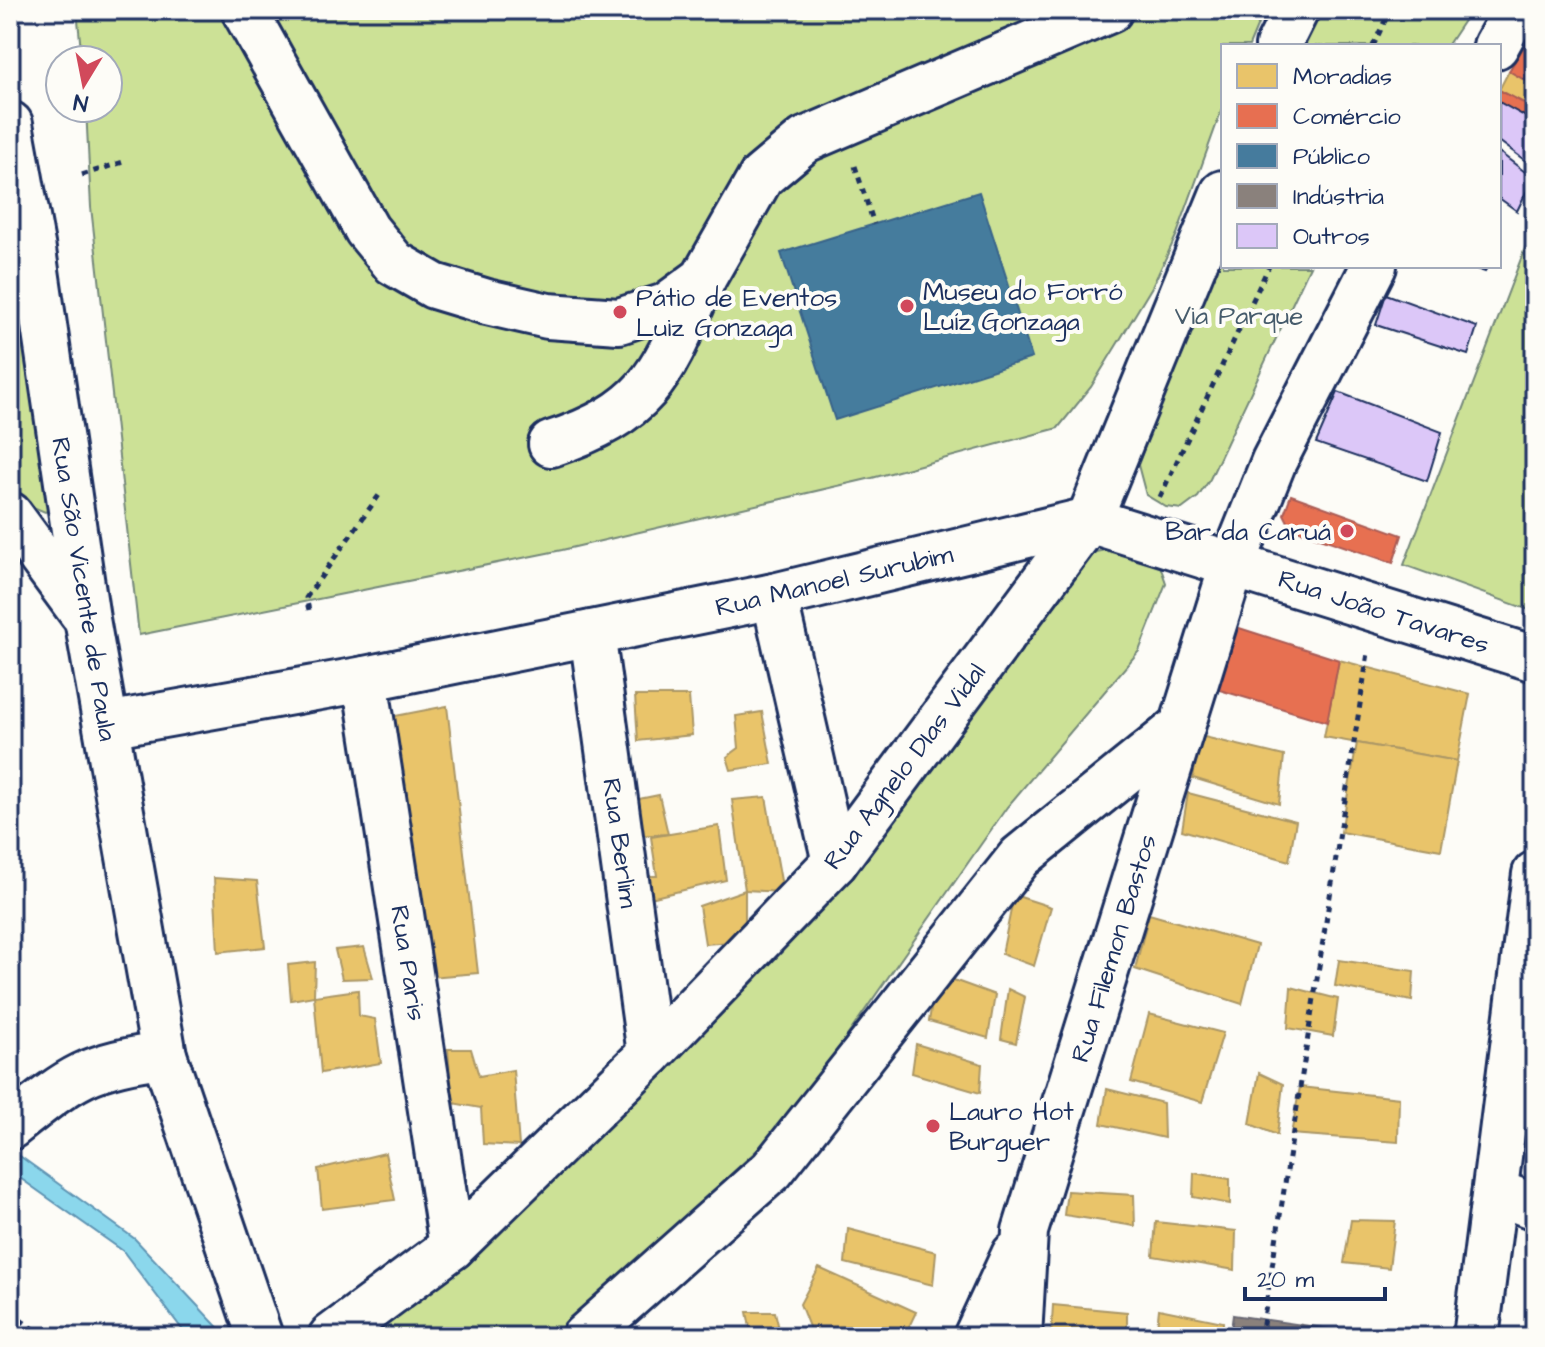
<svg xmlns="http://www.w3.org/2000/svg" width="1545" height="1347" viewBox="0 0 1545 1347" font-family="'Architects Daughter',sans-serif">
<rect width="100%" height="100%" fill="#fdfcf7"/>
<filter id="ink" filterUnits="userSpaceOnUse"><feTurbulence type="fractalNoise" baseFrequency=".0125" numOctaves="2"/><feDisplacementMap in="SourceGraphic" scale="16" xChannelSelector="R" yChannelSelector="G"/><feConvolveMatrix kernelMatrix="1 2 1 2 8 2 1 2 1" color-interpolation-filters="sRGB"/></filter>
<g filter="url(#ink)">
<g fill="#cce196" stroke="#74887a" stroke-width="2">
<polygon points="77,10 1264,10 1249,46 1223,46 1223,106 1177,234 1153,285 1121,338 1091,387 1058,428 872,478 562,550 139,635 91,207 86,108 108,108 108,60 82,60"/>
<polygon points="1320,10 1471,10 1447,46 1303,46"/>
<polygon points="1535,222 1535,612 1404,565"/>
<polygon points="1223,236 1223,266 1310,266 1210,479 1198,497 1182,509 1166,507 1146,495 1138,465"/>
<polygon points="10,240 56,507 45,512 33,507 10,482"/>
<polygon points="1119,547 1158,560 1166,583 1139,651 1007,807 787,1122 556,1337 351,1337 456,1266 1091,553"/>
</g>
<polygon fill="#8bd7ec" stroke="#5e94b3" stroke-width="2" points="10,1149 135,1239 227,1337 188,1337 123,1251 10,1171"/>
<g fill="#e9c46a" stroke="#ab9766" stroke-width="2">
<polygon points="1509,71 1535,86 1535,109 1499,90"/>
<polygon points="1339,660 1470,694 1457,761 1324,737"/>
<polygon points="635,696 689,696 692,735 638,741"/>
<polygon points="447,706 478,973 430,977 390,717"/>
<polygon points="762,712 772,764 731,770 727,757 739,748 736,716"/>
<polygon points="1200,736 1284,756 1279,804 1193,778"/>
<polygon points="1357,743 1457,761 1441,850 1341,832"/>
<polygon points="1188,793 1296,821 1289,861 1182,830"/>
<polygon points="659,795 668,834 634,836 624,802"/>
<polygon points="766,797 783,892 745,890 732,800"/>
<polygon points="719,826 726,880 646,899 644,876 657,876 651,837"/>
<polygon points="214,878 257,881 265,947 218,952"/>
<polygon points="745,890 745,941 705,944 699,906"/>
<polygon points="1014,895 1051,907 1034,966 1002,954"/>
<polygon points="1149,914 1257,945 1242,1004 1135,969"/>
<polygon points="364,947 373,978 342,979 335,950"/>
<polygon points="1339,960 1414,971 1412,1001 1335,986"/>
<polygon points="315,962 314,996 291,1000 288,965"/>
<polygon points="937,974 995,995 988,1038 929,1021"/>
<polygon points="1291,987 1338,999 1333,1036 1288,1028"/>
<polygon points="1008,989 1025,997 1016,1043 1001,1039"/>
<polygon points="358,990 359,1016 375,1019 381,1063 321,1073 314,996"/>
<polygon points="1149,1014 1223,1033 1202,1102 1131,1082"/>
<polygon points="916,1044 982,1064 980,1093 912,1073"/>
<polygon points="448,1049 471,1049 479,1076 513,1070 519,1146 483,1144 481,1108 452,1103"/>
<polygon points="1259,1073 1283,1084 1277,1135 1250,1124"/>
<polygon points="1300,1087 1399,1098 1398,1142 1291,1134"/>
<polygon points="1107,1089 1163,1103 1164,1138 1101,1124"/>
<polygon points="385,1153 395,1200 322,1209 318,1169"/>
<polygon points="1194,1173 1230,1179 1230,1204 1193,1197"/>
<polygon points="1067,1191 1134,1195 1135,1226 1064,1215"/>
<polygon points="1351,1220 1395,1221 1389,1268 1344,1263"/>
<polygon points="1156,1222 1236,1231 1235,1270 1153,1256"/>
<polygon points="848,1229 936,1252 933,1285 845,1263"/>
<polygon points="819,1268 916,1312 904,1337 813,1337 800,1304"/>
<polygon points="1535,1289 1535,1337 1526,1337"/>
<polygon points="1053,1305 1127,1312 1127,1337 1051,1337"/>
<polygon points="1159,1309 1223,1322 1222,1337 1156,1337"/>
<polygon points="747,1312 775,1312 781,1337 752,1337"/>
</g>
<g fill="#e76f51" stroke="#aa5c55" stroke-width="2">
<polygon points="1533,34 1535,35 1535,55 1523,48"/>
<polygon points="1523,48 1535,55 1535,86 1509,71"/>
<polygon points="1499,90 1535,109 1535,122 1499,102"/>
<polygon points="1291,495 1402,535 1393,563 1291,528 1284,514"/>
<polygon points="1236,627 1339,660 1327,722 1213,688"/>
</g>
<polygon fill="#457b9d" stroke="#38648a" stroke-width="2" points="979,192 1032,358 835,420 781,253"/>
<polygon fill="#8a817c" stroke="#696873" stroke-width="2" points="1233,1315 1385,1337 1230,1337"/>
<g fill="#dcc7f8" stroke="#1b2f5e" stroke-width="2">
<polygon points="1499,102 1535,122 1535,168 1499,141"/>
<polygon points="1499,152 1533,178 1517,211 1499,198"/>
<polygon points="1467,266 1487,266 1485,272"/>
<polygon points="1386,294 1477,327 1468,355 1376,325"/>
<polygon points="1338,392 1442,432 1427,481 1316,443"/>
</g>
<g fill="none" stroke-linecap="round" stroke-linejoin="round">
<defs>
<g id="minor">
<polyline points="244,10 367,230 394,263 434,286 487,302 548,316 619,321 666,306 703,279 761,177 805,140 1110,10"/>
<polyline points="1278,46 1296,10"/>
<polyline points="1496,46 1516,10"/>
<polyline points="10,124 33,250 87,619 164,1055 260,1337"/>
<path d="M551 444C654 410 663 371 703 279"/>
<polyline points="10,515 82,613"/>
<polyline points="774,596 835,862"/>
<polyline points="592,633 650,1054"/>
<polyline points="365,679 452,1247"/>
<polyline points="107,725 365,679 774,596 1089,520 1535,659"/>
<path d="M10 1127C69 1080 86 1064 164 1055"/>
<polyline points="1496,1192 1535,1207"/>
<polyline points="331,1337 452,1247 650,1054 835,862 1089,520 1223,193"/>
<polyline points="584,1337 772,1170 1020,857 1182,726"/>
<polyline points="976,1337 1014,1255"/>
<polyline points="1019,1337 1025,1231 1233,563 1274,461 1374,266"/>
<polyline points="1476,1337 1535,874"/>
</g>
</defs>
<use href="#minor" stroke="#1b2f5e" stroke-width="50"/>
<g stroke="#1b2f5e" stroke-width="5" stroke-dasharray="6 6" stroke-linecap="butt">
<polyline points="1373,46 1390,10"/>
<polyline points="855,166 874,224"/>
<polyline points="82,175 123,162"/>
<polyline points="1160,497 1269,266"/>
<polyline points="309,610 306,598 382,491"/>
<polyline points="10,1313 46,1337"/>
<polyline points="1261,1337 1368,653"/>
</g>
<use href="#minor" stroke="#fdfcf7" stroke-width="44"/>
</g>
</g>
<g fill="#d1495b" stroke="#fdfcf7" stroke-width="3">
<circle cx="907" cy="306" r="8"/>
<circle cx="620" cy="312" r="8"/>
<circle cx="1347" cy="531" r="8"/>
<circle cx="933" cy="1126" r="8"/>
</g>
<g text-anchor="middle" stroke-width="8" stroke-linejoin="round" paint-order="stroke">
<g font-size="26" fill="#1b2f5e" stroke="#fdfcf7" text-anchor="start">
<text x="923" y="300">Museu do Forró<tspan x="923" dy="30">Luíz Gonzaga</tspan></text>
<text x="636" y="306">Pátio de Eventos<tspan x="636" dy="30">Luiz Gonzaga</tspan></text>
<text x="1331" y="540" text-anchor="end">Bar da Caruá</text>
<text x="949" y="1120">Lauro Hot<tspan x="949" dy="30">Burguer</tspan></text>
</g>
<g font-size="26" fill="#475c6c" stroke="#fdfcf7">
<text x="1239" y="324">Via Parque</text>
</g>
<g font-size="26" fill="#1b2f5e" stroke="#fdfcf7">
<text transform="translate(834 580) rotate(-13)" y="9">Rua Manoel Surubim</text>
<text transform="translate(85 589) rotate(81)" y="9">Rua São Vicente de Paula</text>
<text transform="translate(1384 611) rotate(18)" y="9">Rua João Tavares</text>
<text transform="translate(904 766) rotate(-53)" y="9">Rua Agnelo DIas Vidal</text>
<text transform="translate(621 843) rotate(82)" y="9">Rua Berlim</text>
<text transform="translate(1113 948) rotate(-73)" y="9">Rua Filemon Bastos</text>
<text transform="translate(409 963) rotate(81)" y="9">Rua Paris</text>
</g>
</g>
<rect width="1545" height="1347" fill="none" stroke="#fdfcf7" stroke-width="40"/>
<rect x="20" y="20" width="1505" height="1307" fill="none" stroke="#1b2f5e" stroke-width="3" filter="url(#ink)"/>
<rect x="1221" y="44" width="280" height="224" fill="#fdfcf7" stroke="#a3aaba" stroke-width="2"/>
<rect x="1237" y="64" width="40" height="24" fill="#e9c46a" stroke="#a3aaba" stroke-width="2"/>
<text x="1293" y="84" font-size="24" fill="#1b2f5e">Moradias</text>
<rect x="1237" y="104" width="40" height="24" fill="#e76f51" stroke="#a3aaba" stroke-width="2"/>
<text x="1293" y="124" font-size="24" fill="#1b2f5e">Comércio</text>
<rect x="1237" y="144" width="40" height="24" fill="#457b9d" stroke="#a3aaba" stroke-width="2"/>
<text x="1293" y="164" font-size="24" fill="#1b2f5e">Público</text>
<rect x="1237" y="184" width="40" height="24" fill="#8a817c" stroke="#a3aaba" stroke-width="2"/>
<text x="1293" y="204" font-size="24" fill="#1b2f5e">Indústria</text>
<rect x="1237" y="224" width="40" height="24" fill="#dcc7f8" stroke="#a3aaba" stroke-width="2"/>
<text x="1293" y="244" font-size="24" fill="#1b2f5e">Outros</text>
<g transform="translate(84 84) rotate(190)"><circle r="38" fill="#fdfcf7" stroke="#a3aaba" stroke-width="2"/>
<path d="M0-6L14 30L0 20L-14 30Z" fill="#d1495b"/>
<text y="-12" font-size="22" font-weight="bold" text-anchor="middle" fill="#1b2f5e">N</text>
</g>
<path d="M1245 1287v12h140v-12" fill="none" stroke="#1b2f5e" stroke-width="4"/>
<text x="1257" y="1287" font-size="24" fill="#1b2f5e" stroke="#fdfcf7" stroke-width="6" paint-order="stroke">20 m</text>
</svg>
